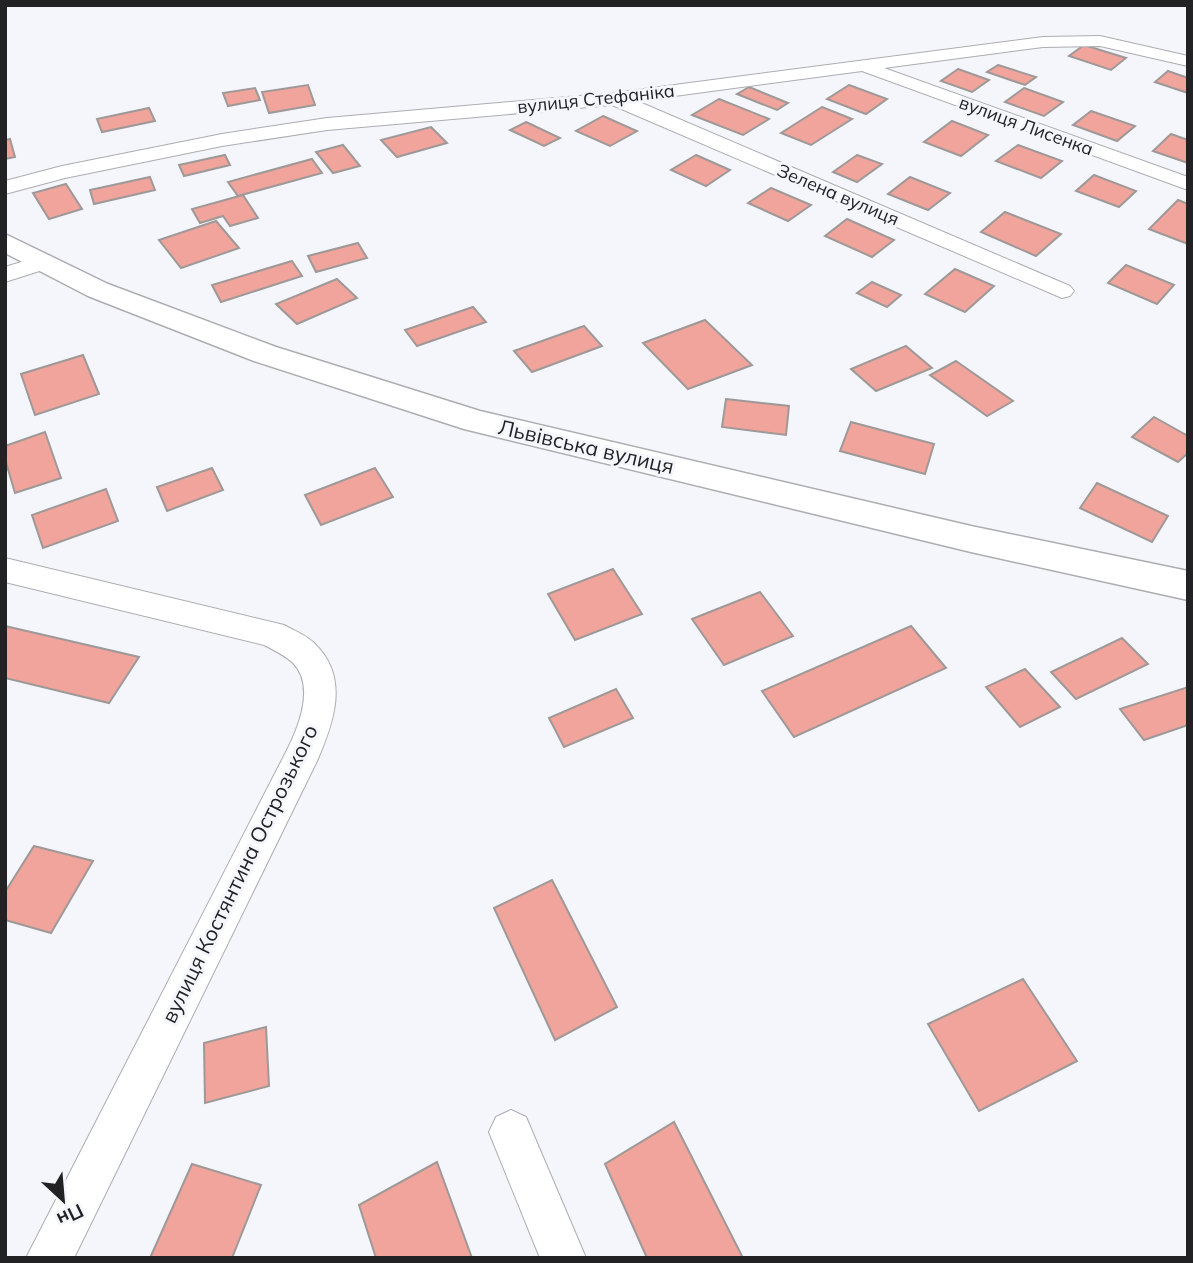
<svg xmlns="http://www.w3.org/2000/svg" width="1193" height="1263" viewBox="0 0 1193 1263" font-family="Mulish,sans-serif">
<rect width="100%" height="100%" fill="#f5f6fb"/>
<g fill="#f1a49b" stroke="#9e9998" stroke-width="2">
<polygon points="1084,45 1126,58 1111,70 1069,56"/>
<polygon points="998,65 1036,77 1025,85 987,72"/>
<polygon points="958,69 989,80 972,92 941,81"/>
<polygon points="1168,71 1188,78 1188,93 1155,82"/>
<polygon points="308,85 315,105 269,113 262,92"/>
<polygon points="849,85 887,99 866,114 827,99"/>
<polygon points="749,87 788,103 777,110 737,94"/>
<polygon points="255,88 260,100 228,106 223,93"/>
<polygon points="1024,88 1063,102 1044,116 1005,102"/>
<polygon points="719,99 769,119 743,135 692,115"/>
<polygon points="822,107 852,119 811,145 781,133"/>
<polygon points="149,108 155,121 102,132 97,119"/>
<polygon points="1091,111 1135,126 1117,141 1073,125"/>
<polygon points="603,116 637,131 610,146 576,131"/>
<polygon points="952,121 988,135 961,156 924,142"/>
<polygon points="526,122 560,138 544,146 510,130"/>
<polygon points="431,127 447,143 397,157 381,140"/>
<polygon points="1171,134 1188,140 1188,163 1153,151"/>
<polygon points="10,139 15,157 5,159 5,140"/>
<polygon points="343,145 360,166 333,173 316,152"/>
<polygon points="1018,145 1062,161 1041,178 996,161"/>
<polygon points="225,155 230,165 184,176 179,165"/>
<polygon points="696,155 730,170 706,186 671,170"/>
<polygon points="857,155 882,164 857,182 833,172"/>
<polygon points="312,159 322,173 238,196 228,182"/>
<polygon points="1094,175 1136,191 1119,207 1076,191"/>
<polygon points="150,177 155,190 94,204 90,190"/>
<polygon points="910,177 950,193 928,210 888,194"/>
<polygon points="66,184 82,209 49,219 33,193"/>
<polygon points="771,188 811,205 788,221 748,203"/>
<polygon points="243,195 258,218 230,226 223,216 200,223 192,209"/>
<polygon points="1178,200 1188,204 1188,244 1149,229"/>
<polygon points="1005,212 1061,234 1036,256 981,232"/>
<polygon points="847,219 894,240 872,257 825,236"/>
<polygon points="216,221 239,248 181,268 159,240"/>
<polygon points="358,243 367,258 316,272 308,256"/>
<polygon points="292,261 302,276 221,302 212,285"/>
<polygon points="1126,265 1174,285 1157,304 1108,283"/>
<polygon points="955,269 994,286 965,312 925,294"/>
<polygon points="337,279 357,298 297,324 276,304"/>
<polygon points="872,282 901,295 887,307 857,293"/>
<polygon points="473,307 486,322 417,346 405,330"/>
<polygon points="705,320 752,365 688,389 643,343"/>
<polygon points="584,326 602,346 532,372 514,351"/>
<polygon points="906,346 932,368 876,391 851,369"/>
<polygon points="83,355 99,394 35,415 21,374"/>
<polygon points="956,361 1013,401 987,416 930,375"/>
<polygon points="726,399 789,406 786,435 722,427"/>
<polygon points="1154,417 1188,436 1188,453 1178,462 1132,437"/>
<polygon points="851,422 934,444 925,474 840,451"/>
<polygon points="45,432 61,478 15,493 5,459 5,446"/>
<polygon points="212,468 223,490 167,511 157,487"/>
<polygon points="375,468 393,497 321,525 305,495"/>
<polygon points="1097,483 1168,516 1152,542 1080,508"/>
<polygon points="106,489 118,521 43,548 32,515"/>
<polygon points="613,569 642,614 575,640 548,594"/>
<polygon points="760,592 793,636 724,665 692,619"/>
<polygon points="5,626 139,657 109,703 5,678"/>
<polygon points="911,626 946,668 794,737 762,691"/>
<polygon points="1122,638 1148,664 1076,699 1051,672"/>
<polygon points="1025,669 1060,707 1020,727 986,687"/>
<polygon points="1188,687 1188,725 1144,740 1120,709"/>
<polygon points="616,689 633,718 564,747 549,718"/>
<polygon points="34,846 93,861 51,933 5,920 5,892"/>
<polygon points="552,880 617,1007 555,1040 494,908"/>
<polygon points="1023,979 1077,1061 979,1111 928,1024"/>
<polygon points="266,1027 269,1086 205,1103 204,1043"/>
<polygon points="674,1122 743,1258 647,1258 605,1164"/>
<polygon points="437,1162 472,1258 376,1258 359,1205"/>
<polygon points="192,1164 261,1185 232,1258 150,1258"/>
</g>
<g fill="none" stroke-linecap="round" stroke-linejoin="round">
<defs>
<g id="street">
<polygon points="1100,36 1188,56 1188,66 1100,46 1043,47 884,68 1188,177 1188,190 862,71 637,101 1070,286 1074,291 1070,296 1062,298 612,105 327,130 222,146 65,178 5,194 5,181 62,166 222,134 327,118 613,93 1043,37"/>
<polygon points="44,255 52,257 55,262 52,267 5,282 5,267"/>
<path d="M5 558 284 625C295 631 308 636 316 645 350 679 333 724 317 761L74 1258H26L287 750C299 726 316 685 292 662 284 655 274 650 264 645L5 582Z"/>
<polygon points="511,1110 526,1117 586,1258 540,1258 489,1132 496,1117"/>
</g>
<polygon id="secondary" points="5,234 108,284 276,347 480,411 971,526 1188,571 1188,600 971,552 464,429 254,361 88,296 5,253"/>
</defs>
<use href="#street" stroke="#acadb1" stroke-width="2"/>
<use href="#secondary" stroke="#acadb1" stroke-width="3"/>
<use href="#street" fill="#fff" fill-rule="evenodd"/>
<use href="#secondary" fill="#fff" fill-rule="evenodd"/>
</g>
<g text-anchor="middle" stroke-width="6" stroke-linejoin="round" paint-order="stroke">
<g font-size="18" fill="#222224" stroke="#f5f6fb">
<text transform="translate(596 99) rotate(-6)" y="6">вулиця Стефаніка</text>
<text transform="translate(1026 126) rotate(20)" y="6">вулиця Лисенка</text>
<text transform="translate(838 195) rotate(23)" y="6">Зелена вулиця</text>
</g>
<g font-size="21" fill="#222224" stroke="#f5f6fb">
<text transform="translate(586 447) rotate(13)" y="7">Львівська вулиця</text>
<text transform="translate(240 874) rotate(-64)" y="7">вулиця Костянтина Острозького</text>
</g>
</g>
<rect width="1193" height="1263" fill="none" stroke="#222224" stroke-width="14"/>
<g transform="translate(63 1200) rotate(154)" stroke="#f5f6fb" stroke-width="5" paint-order="stroke">
<path d="M0-5L12 26L0 18L-12 26Z" fill="#222224"/>
<text y="-10" font-size="19" font-weight="bold" text-anchor="middle" fill="#222224">Пн</text>
</g>
</svg>
